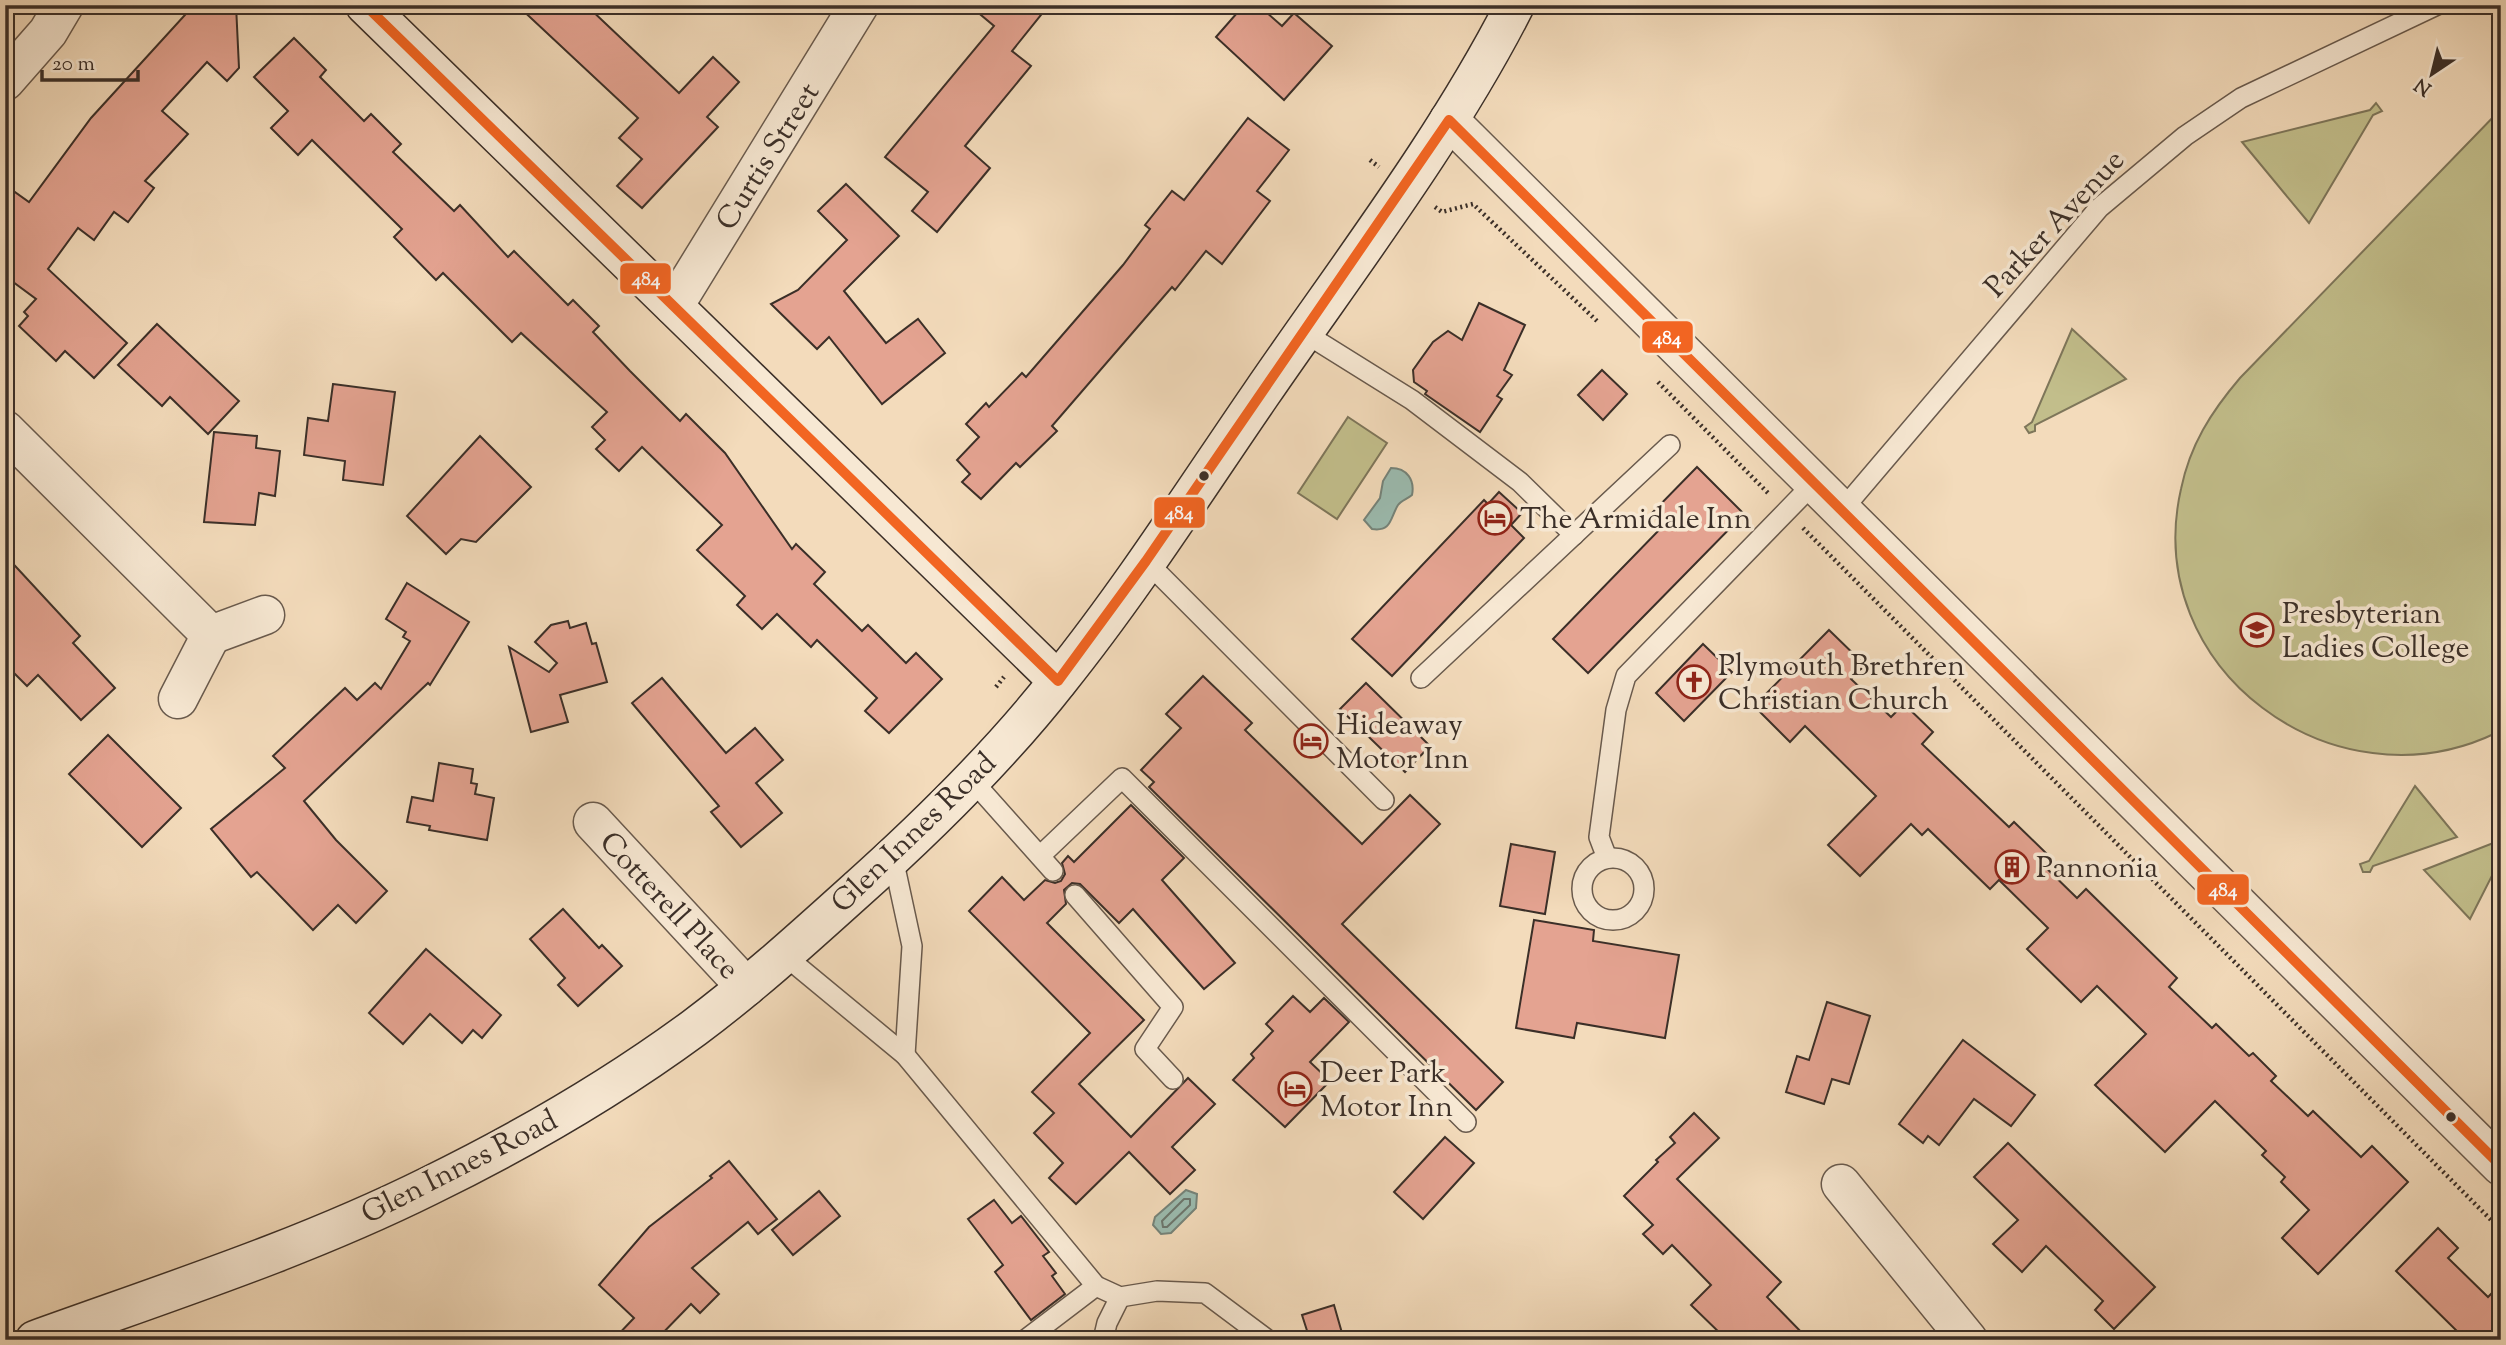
<svg xmlns="http://www.w3.org/2000/svg" width="2506" height="1345" viewBox="0 0 2506 1345" font-family="'Sorts Mill Goudy',serif">
<rect width="100%" height="100%" fill="#f3dbbb"/>
<filter id="stains"><feTurbulence type="fractalNoise" baseFrequency=".00286" numOctaves="4"/><feColorMatrix values="0 0 0 0 .2 0 0 0 0 .09 0 0 0 0 .02 0 0 0 .5 -.17"/></filter>
<radialGradient id="worn" r=".72"><stop offset=".6" stop-color="#630" stop-opacity="0"/><stop offset="1" stop-color="#630" stop-opacity=".3"/></radialGradient>
<g fill="#c2be8b" stroke="#7e765a" stroke-width="2">
<polygon points="2376,103 2382,111 2373,115 2309,223 2242,142 2370,110"/>
<path d="M2501 109V737L2496 733C2334 811 2140 669 2181 489 2190 445 2211 412 2240 378Z"/>
<polygon points="2072,329 2126,379 2035,425 2035,431 2029,433 2025,427 2032,422"/>
<polygon points="1348,417 1387,443 1337,519 1298,493"/>
<polygon points="2415,786 2457,837 2373,866 2370,872 2363,872 2360,864 2369,861"/>
<polygon points="2501,840 2501,858 2470,919 2424,870"/>
</g>
<g fill="#9bbbaf" stroke="#758379" stroke-width="2">
<path d="M1391 468C1407 468 1415 480 1412 495 1407 499 1401 501 1398 505 1390 518 1392 532 1372 529L1364 520 1380 498 1383 481Z"/>
<polygon points="1186,1190 1197,1194 1196,1208 1171,1233 1161,1234 1153,1225 1155,1217"/>
</g>
<g fill="none" stroke-linecap="round" stroke-linejoin="round">
<polygon stroke="#6b756c" stroke-width="2" points="1184,1199 1190,1199 1190,1205 1167,1227 1163,1227 1162,1221"/>
</g>
<g fill="#e4a391" stroke="#3b2f28" stroke-width="2">
<polygon points="194,5 236,5 239,68 227,81 207,62 162,111 188,134 145,181 154,188 128,222 114,212 94,240 78,228 48,269 127,343 94,378 65,351 56,361 19,326 28,316 24,312 36,299 5,276 5,185 29,202 91,118"/>
<polygon points="517,5 586,5 679,93 713,57 739,82 707,117 718,127 642,208 617,186 642,159 619,138 638,118"/>
<polygon points="969,5 1049,5 1012,51 1031,66 965,146 990,168 937,232 912,211 928,192 885,157 994,26"/>
<polygon points="1244,5 1258,5 1282,26 1294,13 1332,46 1284,100 1216,37"/>
<polygon points="294,38 326,70 320,77 364,121 371,114 401,144 393,152 454,211 460,205 508,257 514,251 568,305 573,300 599,326 593,332 630,371 680,421 686,414 725,453 792,549 796,544 825,572 814,584 862,631 868,625 906,663 916,653 942,679 889,733 865,711 877,698 817,640 811,647 777,614 762,629 737,605 745,596 697,550 722,525 642,447 619,471 596,449 605,440 592,427 607,412 521,333 512,342 443,273 436,280 394,237 402,229 312,140 298,155 271,128 288,111 254,77"/>
<polygon points="1248,118 1289,150 1257,191 1270,201 1222,264 1206,251 1175,290 1172,287 1052,426 1057,431 1020,467 1016,463 981,499 962,482 970,474 957,460 979,437 966,424 986,403 989,407 1022,373 1026,377 1123,265 1150,229 1145,225 1172,191 1184,200"/>
<polygon points="846,184 899,236 844,291 886,343 918,319 945,353 882,404 829,337 817,349 771,304 798,290 847,240 818,211"/>
<polygon points="1479,303 1525,325 1504,370 1512,375 1497,396 1502,399 1480,432 1425,394 1427,391 1414,382 1413,370 1433,342 1448,331 1462,340"/>
<polygon points="157,324 239,401 208,434 170,397 162,406 118,365"/>
<polygon points="1602,370 1627,394 1603,420 1578,395"/>
<polygon points="333,384 395,392 383,485 343,480 345,461 304,455 308,418 328,421"/>
<polygon points="214,432 257,436 256,448 280,451 275,496 259,493 255,525 204,522"/>
<polygon points="480,436 531,487 476,542 461,539 446,554 407,516"/>
<polygon points="1697,467 1744,514 1588,673 1553,639 1663,526 1651,514"/>
<polygon points="1499,492 1522,513 1511,525 1524,538 1392,676 1352,639 1484,500 1488,504"/>
<polygon points="5,555 80,636 73,643 115,688 81,720 38,675 27,686 5,664"/>
<polygon points="407,583 469,622 430,685 428,683 304,801 336,840 387,891 356,923 338,905 313,930 257,872 251,877 211,829 285,768 273,756 345,688 357,700 375,683 381,689 410,641 403,637 406,632 386,619"/>
<polygon points="568,621 570,628 586,623 592,644 596,643 607,682 560,695 568,722 531,732 509,647 549,672 557,663 535,642 551,625"/>
<polygon points="1829,630 1865,665 1851,679 1891,717 1904,704 1933,732 1922,744 2009,827 2014,822 2047,854 2040,862 2077,898 2086,889 2177,978 2169,987 2212,1028 2216,1024 2249,1056 2253,1053 2276,1076 2271,1081 2308,1116 2313,1111 2361,1157 2372,1146 2408,1182 2318,1274 2282,1238 2309,1210 2281,1182 2285,1177 2262,1155 2266,1151 2215,1101 2165,1152 2095,1085 2146,1034 2097,986 2081,1002 2027,949 2048,928 1999,880 1990,889 1928,829 1922,835 1911,824 1860,876 1828,845 1876,796 1805,726 1790,742 1754,706"/>
<polygon points="1703,644 1732,672 1684,721 1656,693"/>
<polygon points="1203,676 1252,723 1245,730 1362,844 1410,795 1440,824 1342,924 1503,1082 1476,1110 1149,787 1154,782 1141,770 1181,728 1166,714"/>
<polygon points="662,678 726,753 755,728 783,760 756,783 782,813 741,847 711,812 719,806 632,703"/>
<polygon points="1366,683 1430,746 1405,772 1340,709"/>
<polygon points="108,735 181,808 142,847 69,774"/>
<polygon points="439,763 473,769 471,783 477,784 475,794 494,798 487,840 429,830 430,826 407,822 412,797 433,801"/>
<polygon points="1131,805 1184,858 1162,880 1235,963 1204,989 1133,909 1119,923 1080,884 1072,883 1064,890 1066,904 1047,923 1144,1020 1079,1084 1131,1137 1188,1078 1215,1104 1172,1147 1195,1170 1170,1194 1129,1152 1076,1204 1049,1178 1063,1163 1034,1133 1054,1113 1032,1092 1090,1033 969,911 1002,877 1024,900 1045,880 1055,883 1061,881 1065,874 1062,863 1068,856 1074,862"/>
<polygon points="1511,844 1555,852 1545,914 1500,906"/>
<polygon points="563,909 599,948 602,945 622,966 578,1006 558,985 565,978 530,939"/>
<polygon points="1534,920 1594,930 1593,941 1679,955 1665,1038 1577,1023 1574,1038 1516,1028"/>
<polygon points="426,949 501,1015 482,1038 473,1030 462,1043 430,1014 403,1044 369,1013"/>
<polygon points="1293,996 1310,1012 1324,998 1349,1022 1310,1062 1330,1081 1285,1127 1233,1080 1254,1058 1251,1054 1273,1031 1266,1024"/>
<polygon points="1827,1002 1870,1016 1849,1084 1832,1079 1824,1104 1786,1092 1797,1056 1809,1060"/>
<polygon points="1963,1040 2035,1095 2011,1126 1974,1099 1939,1145 1928,1136 1923,1143 1899,1124"/>
<polygon points="1694,1113 1719,1138 1677,1179 1781,1282 1767,1297 1809,1340 1727,1340 1691,1305 1711,1285 1672,1245 1663,1254 1643,1234 1653,1225 1624,1196 1658,1162 1656,1160 1675,1143 1670,1137"/>
<polygon points="1445,1137 1474,1163 1423,1219 1394,1192"/>
<polygon points="2008,1143 2155,1287 2114,1329 2095,1310 2103,1301 2046,1246 2022,1272 1993,1244 2018,1220 1974,1177"/>
<polygon points="729,1161 777,1219 758,1234 748,1222 692,1268 719,1294 700,1313 691,1304 656,1340 613,1340 634,1318 599,1285 649,1227 712,1178 710,1176"/>
<polygon points="819,1191 840,1216 793,1255 772,1230"/>
<polygon points="994,1200 1012,1223 1021,1216 1049,1252 1043,1256 1056,1273 1052,1276 1065,1294 1031,1320 995,1272 1003,1265 968,1219"/>
<polygon points="2438,1228 2458,1248 2448,1258 2488,1297 2501,1284 2501,1340 2466,1340 2396,1271"/>
<polygon points="1334,1305 1344,1340 1310,1340 1302,1315"/>
</g>
<g fill="none" stroke-linecap="round" stroke-linejoin="round">
<defs>
<g id="lane">
<polyline points="1303,332 1412,400 1520,482 1574,535"/>
<polyline points="1843,509 2099,208 2185,136 2241,98 2437,5"/>
<polyline points="1146,561 1384,800"/>
<polyline points="1421,678 1670,445"/>
<polyline points="971,779 1053,871"/>
<polyline points="1040,856 1122,778 1466,1122"/>
<circle cx="1613" cy="889" r="31"/>
<polyline points="893,858 912,946 905,1055"/>
<polyline points="1607,858 1599,837 1616,710 1626,676 1815,482"/>
<polyline points="1075,895 1173,1007 1145,1049 1173,1079"/>
<polyline points="784,955 905,1055 1096,1286 1120,1297 1157,1291 1205,1293 1268,1340"/>
<polyline points="1025,1340 1096,1286"/>
<polyline points="1103,1340 1107,1323 1120,1297"/>
</g>
<g id="street">
<polyline points="5,81 48,32 64,5"/>
<polyline points="1449,120 2501,1166"/>
<polyline points="674,306 859,5"/>
<polyline points="5,430 211,635 265,615"/>
<polyline points="178,699 211,635"/>
<polyline points="593,822 746,987"/>
<polyline points="1841,1184 1968,1340"/>
</g>
<g id="secondary">
<polyline points="365,5 1058,681"/>
<path d="M35 1340C168 1292 302 1249 429 1186 521 1141 611 1089 694 1028 749 987 800 941 851 895 925 829 998 758 1059 680 1132 589 1195 490 1261 394 1346 270 1447 139 1515 5"/>
</g>
</defs>
<use href="#lane" stroke="#695a4d" stroke-width="22"/>
<use href="#street" stroke="#695a4d" stroke-width="41"/>
<use href="#secondary" stroke="#3b2f28" stroke-width="41"/>
<g stroke="#3b2f28" stroke-width="4.5" stroke-dasharray="2 3.5" stroke-linecap="butt">
<polyline points="1370,160 1379,167"/>
<polyline points="1435,207 1442,212 1473,204 1597,321"/>
<polyline points="1658,382 1770,495"/>
<polyline points="1803,528 2501,1230"/>
<polyline points="996,687 1004,677"/>
</g>
<use href="#lane" stroke="#f7e8d3" stroke-width="19"/>
<use href="#street" stroke="#f7e8d3" stroke-width="38"/>
<use href="#secondary" stroke="#f7e8d3" stroke-width="38"/>
<defs>
<polyline id="bus-1" points="365,5 1058,681 1146,561 1449,120 2501,1166"/>
</defs>
<use href="#bus-1" stroke="#f7e8d3" stroke-width="16"/>
<use href="#bus-1" stroke="#f26522" stroke-width="10"/>
</g>
<defs>
<symbol id="hotel-ring" viewBox="-11 -11 22 22"><circle r="9.5" fill="#f7e8d3" stroke="#8f2418" stroke-width="1.5"/><path d="M-6-4.5h1.5V1H6V5H4.5V3h-9V5H-6ZM-4 0a1.8 1.8 0 1 1 3.6 0ZM.5 0V-2.5h3Q6-2.5 6 0Z" fill="#8f2418"/></symbol>
<symbol id="school-ring" viewBox="-11 -11 22 22"><circle r="9.5" fill="#f7e8d3" stroke="#8f2418" stroke-width="1.5"/><path d="M0-5L7-2L0 1L-7-2ZM-4 1L0 2.5L4 1V4Q0 6-4 4Z" fill="#8f2418"/></symbol>
<symbol id="church-ring" viewBox="-11 -11 22 22"><circle r="9.5" fill="#f7e8d3" stroke="#8f2418" stroke-width="1.5"/><path d="M-1.2-6h2.4v3.5h3.3v2.4h-3.3V6h-2.4V-.1h-3.3v-2.4h3.3Z" fill="#8f2418"/></symbol>
<symbol id="building-ring" viewBox="-11 -11 22 22"><circle r="9.5" fill="#f7e8d3" stroke="#8f2418" stroke-width="1.5"/><path d="M-4-6H4V6H1V3H-1V6H-4ZM-2.5-4.3h1.7v1.8h-1.7ZM.8-4.3h1.7v1.8H.8ZM-2.5-1h1.7V.8h-1.7ZM.8-1h1.7V.8H.8Z" fill="#8f2418"/></symbol>
</defs>
<g fill-rule="evenodd">
<use href="#hotel-ring" x="1476" y="499" width="38" height="38"/>
<use href="#school-ring" x="2238" y="611" width="38" height="38"/>
<use href="#church-ring" x="1675" y="663" width="38" height="38"/>
<use href="#hotel-ring" x="1292" y="722" width="38" height="38"/>
<use href="#building-ring" x="1993" y="848" width="38" height="38"/>
<use href="#hotel-ring" x="1276" y="1070" width="38" height="38"/>
</g>
<g fill="#3b2f28" stroke="#f7e8d3" stroke-width="2.5">
<circle cx="1204" cy="476" r="6"/>
<circle cx="2451" cy="1117" r="6"/>
</g>
<g text-anchor="middle" stroke-width="7" stroke-linejoin="round" paint-order="stroke">
<g font-size="30" fill="#3b2f28" stroke="#f7e8d3">
<text transform="translate(767 156) rotate(-58)" y="10">Curtis Street</text>
<text transform="translate(2054 223) rotate(-47)" y="10">Parker Avenue</text>
<text transform="translate(913 832) rotate(-44)" y="10">Glen Innes Road</text>
<text transform="translate(670 905) rotate(47)" y="10">Cotterell Place</text>
<text transform="translate(459 1166) rotate(-27)" y="10">Glen Innes Road</text>
</g>
<g font-size="30" fill="#3b2f28" stroke="#f7e8d3" text-anchor="start">
<text x="1520" y="528">The Armidale Inn</text>
<text x="2282" y="623">Presbyterian<tspan x="2282" dy="34">Ladies College</tspan></text>
<text x="1718" y="675">Plymouth Brethren<tspan x="1718" dy="34">Christian Church</tspan></text>
<text x="1336" y="734">Hideaway<tspan x="1336" dy="34">Motor Inn</tspan></text>
<text x="2036" y="877">Pannonia</text>
<text x="1320" y="1082">Deer Park<tspan x="1320" dy="34">Motor Inn</tspan></text>
</g>
</g>
<g stroke="#f7e8d3" stroke-width="2.5">
<rect x="619" y="262" width="53" height="33" rx="7" fill="#f26522"/>
<rect x="1641" y="320" width="53" height="34" rx="7" fill="#f26522"/>
<rect x="1153" y="496" width="53" height="33" rx="7" fill="#f26522"/>
<rect x="2196" y="873" width="54" height="33" rx="7" fill="#f26522"/>
</g>
<g font-size="19" text-anchor="middle" font-weight="bold" fill="#fff">
<text x="646" y="285">484</text>
<text x="1667" y="344">484</text>
<text x="1179" y="519">484</text>
<text x="2223" y="896">484</text>
</g>
<rect width="2506" height="1345" fill="none" stroke="#f3dbbb" stroke-width="28"/>
<rect x="7" y="7" width="2492" height="1331" fill="none" stroke="#3b2f28" stroke-width="3.5"/>
<rect x="14" y="14" width="2478" height="1317" fill="none" stroke="#3b2f28" stroke-width="2"/>
<g transform="translate(2432 74) rotate(215)" stroke="#f7e8d3" stroke-width="5" paint-order="stroke">
<path d="M0-5L12 26L0 18L-12 26Z" fill="#3b2f28"/>
<text y="-10" font-size="19" font-weight="bold" text-anchor="middle" fill="#3b2f28">N</text>
</g>
<path d="M42 70v10h96v-10" fill="none" stroke="#3b2f28" stroke-width="3.5"/>
<text x="52" y="70" font-size="21" fill="#3b2f28" stroke="#f7e8d3" stroke-width="5" paint-order="stroke">20 m</text>
<rect width="100%" height="100%" filter="url(#stains)"/>
<rect width="100%" height="100%" fill="url(#worn)"/>
</svg>
